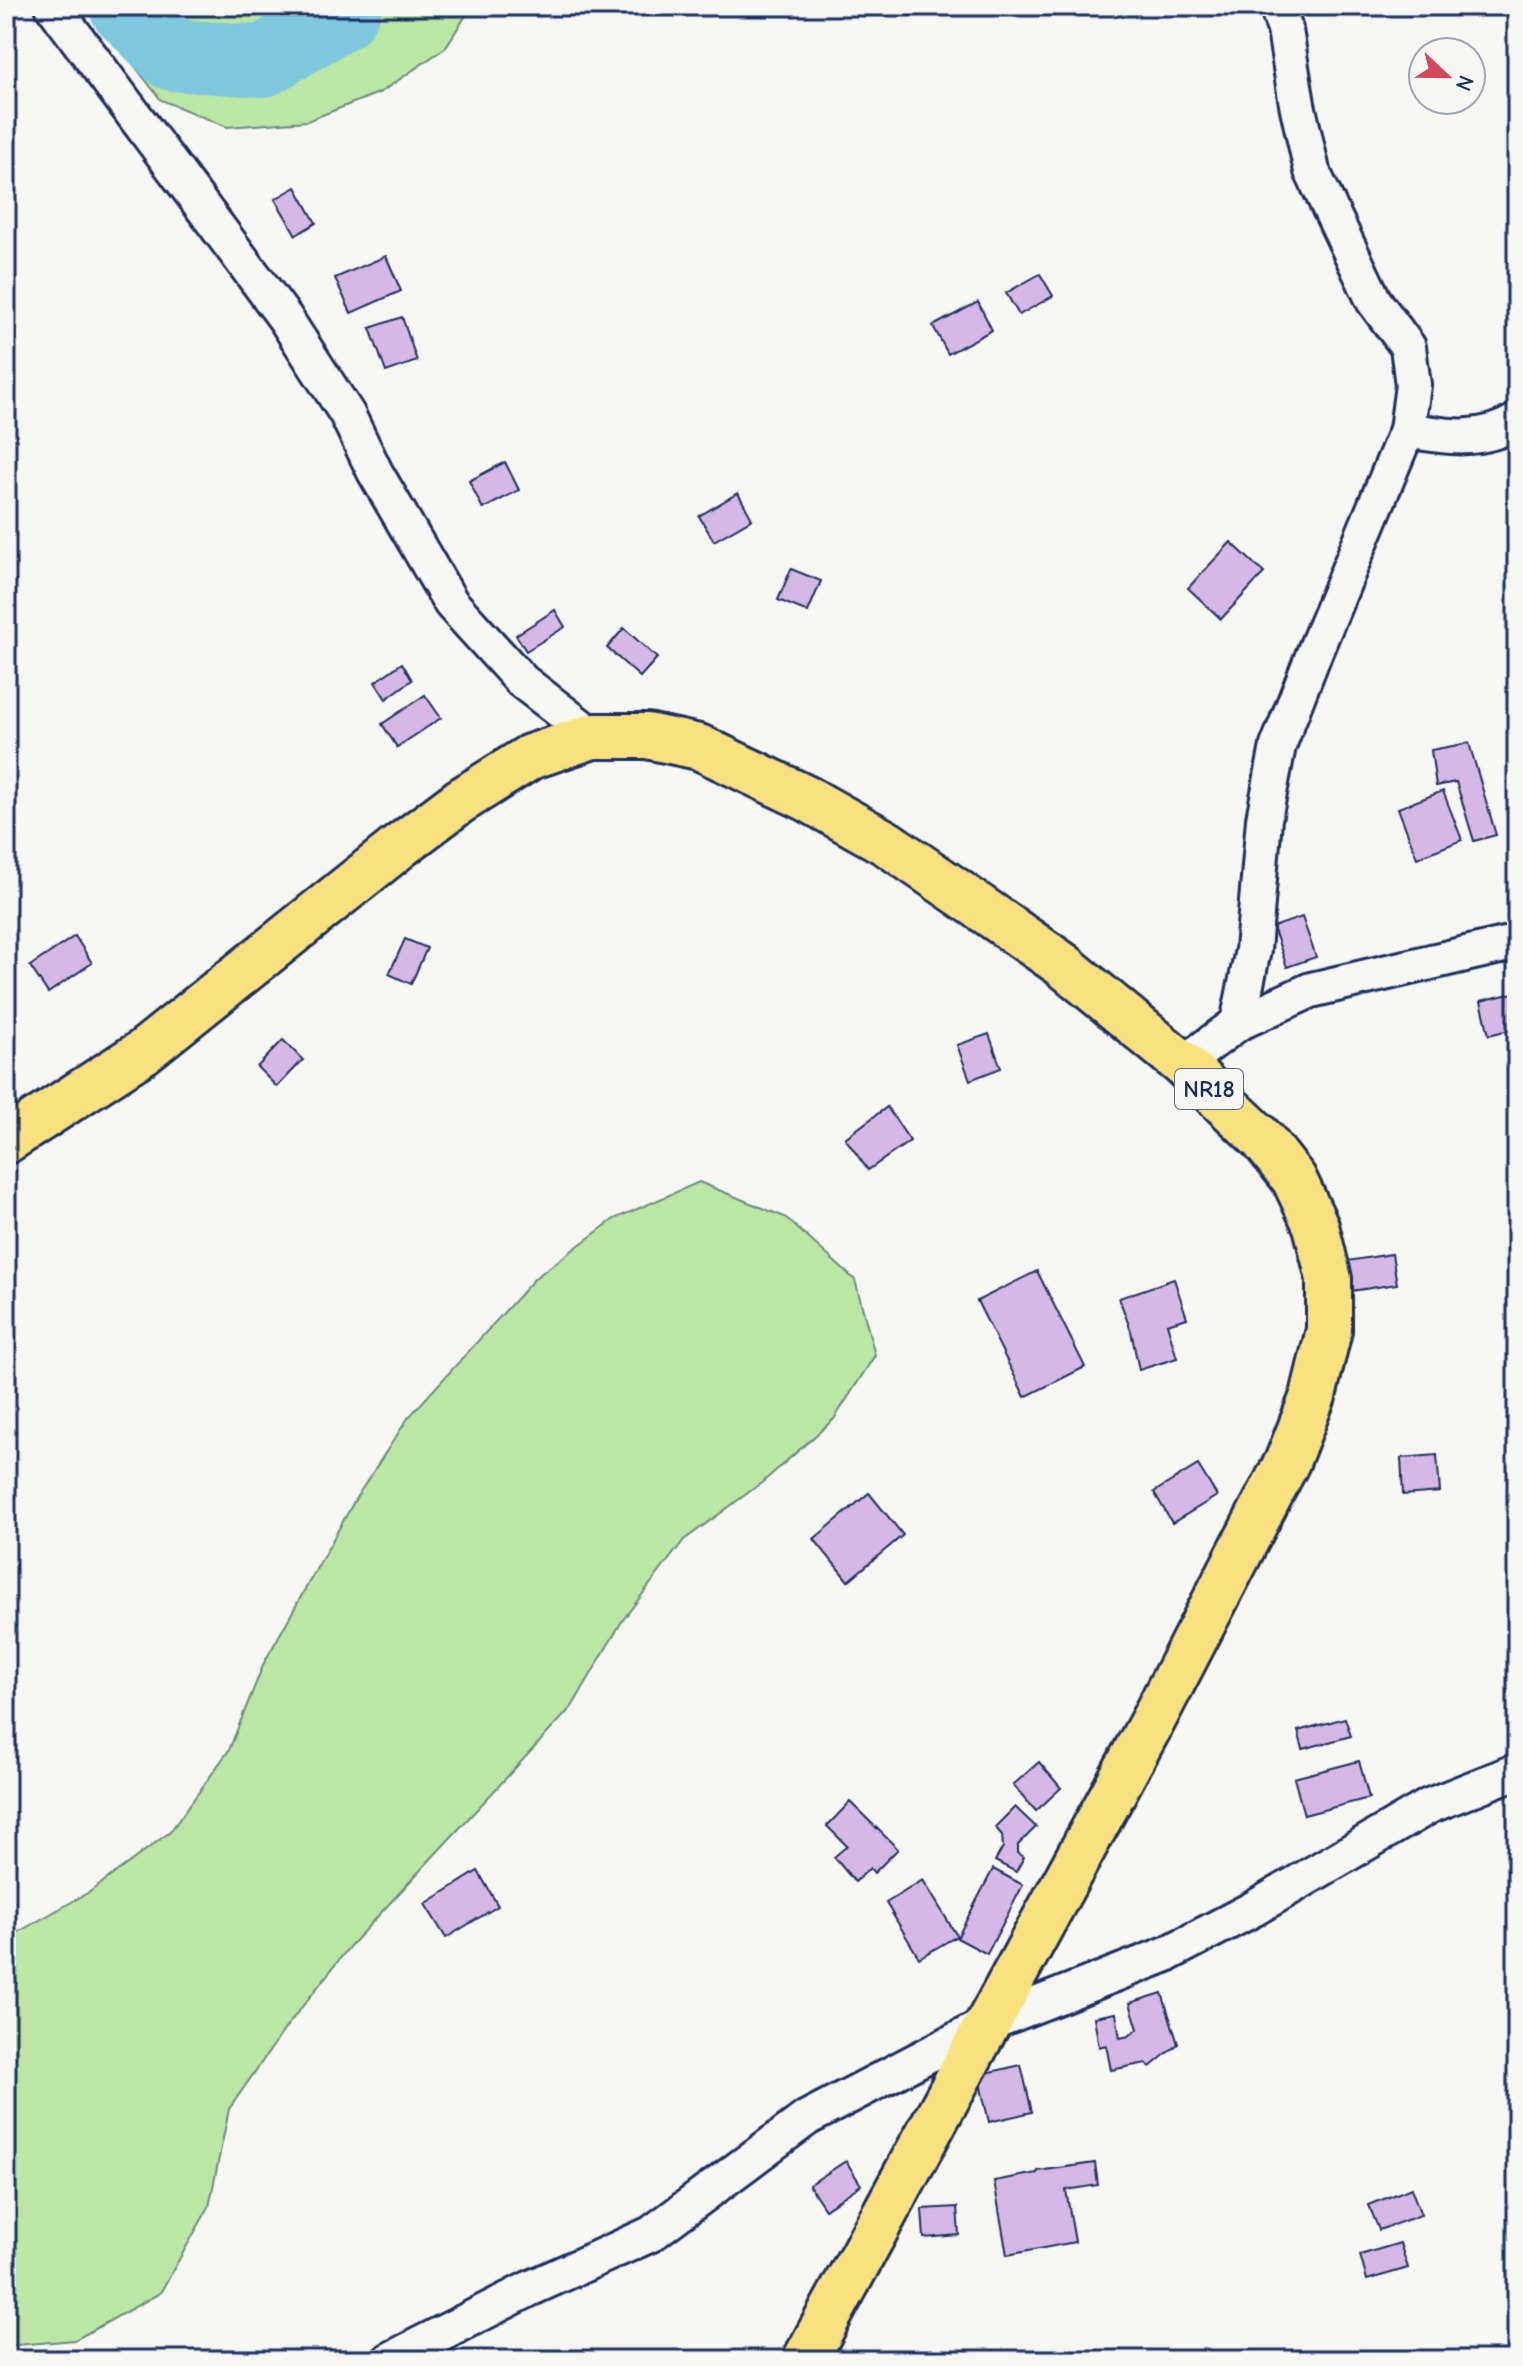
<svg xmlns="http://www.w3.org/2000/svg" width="1523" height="2366" viewBox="0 0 1523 2366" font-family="'Comic Neue',sans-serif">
<rect width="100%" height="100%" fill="#f6f6f2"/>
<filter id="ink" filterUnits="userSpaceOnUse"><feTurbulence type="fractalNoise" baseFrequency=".0125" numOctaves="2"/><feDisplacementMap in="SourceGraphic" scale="16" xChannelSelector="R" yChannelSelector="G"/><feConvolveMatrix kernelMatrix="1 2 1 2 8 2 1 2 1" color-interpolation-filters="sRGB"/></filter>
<g filter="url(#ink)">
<g fill="#bbe6a3" stroke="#6b8a80" stroke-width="2">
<polygon points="88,6 472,6 445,48 381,92 307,121 227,127 161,100"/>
<polygon points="699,1182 785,1217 855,1280 875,1355 834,1419 764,1481 684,1540 622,1621 572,1707 350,1946 287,2026 229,2109 209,2207 160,2293 75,2340 6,2346 6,1939 91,1891 170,1832 229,1750 264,1663 356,1498 408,1418 535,1278 614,1219"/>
</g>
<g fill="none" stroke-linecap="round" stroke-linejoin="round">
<polyline stroke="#7fc8df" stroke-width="72" points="125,6 173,55 263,61 340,15 346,6"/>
</g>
<g fill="#d5b8e5" stroke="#1b2f5e" stroke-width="2">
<polygon points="296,187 316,223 296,235 275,199"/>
<polygon points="386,256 401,291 351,313 335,278"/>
<polygon points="1040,274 1053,296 1019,315 1006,293"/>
<polygon points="978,302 992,330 948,354 933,326"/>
<polygon points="402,317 417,361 386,372 370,328"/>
<polygon points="505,462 519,490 483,509 469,481"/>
<polygon points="738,493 752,519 714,541 699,516"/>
<polygon points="1231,542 1264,573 1221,619 1188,588"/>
<polygon points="791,569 821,581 808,612 778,600"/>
<polygon points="555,610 565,627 526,651 516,635"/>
<polygon points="624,628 657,658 640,677 607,648"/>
<polygon points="402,663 412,680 386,699 375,682"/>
<polygon points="425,695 441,718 397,747 382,724"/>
<polygon points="1469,743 1496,835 1474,841 1456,782 1436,786 1431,750"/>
<polygon points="1443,791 1462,840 1417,858 1398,808"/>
<polygon points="1302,917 1316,957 1287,967 1273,927"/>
<polygon points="75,936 92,963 48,993 30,966"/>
<polygon points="405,939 427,948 411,984 389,974"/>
<polygon points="1517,992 1517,1028 1489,1035 1481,1001"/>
<polygon points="989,1034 1001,1068 970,1080 957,1045"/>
<polygon points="283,1040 303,1060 277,1087 257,1067"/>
<polygon points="887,1107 910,1141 868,1170 845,1138"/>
<polygon points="1392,1254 1397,1284 1351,1291 1347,1261"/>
<polygon points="1037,1271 1085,1367 1025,1397 977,1301"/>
<polygon points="1174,1279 1187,1318 1167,1324 1177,1358 1139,1370 1131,1331 1119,1298"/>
<polygon points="1437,1455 1440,1492 1403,1495 1401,1458"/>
<polygon points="1198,1465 1217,1496 1172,1523 1154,1492"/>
<polygon points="869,1493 903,1535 848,1581 814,1539"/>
<polygon points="1345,1718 1351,1736 1303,1749 1298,1731"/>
<polygon points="1359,1761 1369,1798 1304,1815 1294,1778"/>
<polygon points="1039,1762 1061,1788 1036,1811 1013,1785"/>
<polygon points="850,1802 898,1849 874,1873 870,1868 855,1882 834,1857 847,1846 827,1826"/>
<polygon points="1015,1807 1036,1827 1018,1845 1018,1853 1024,1857 1016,1872 995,1861 1003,1847 1002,1835 995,1827"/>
<polygon points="993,1869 1023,1885 987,1954 957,1938"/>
<polygon points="478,1871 498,1906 446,1938 425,1904"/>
<polygon points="923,1880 957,1936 919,1958 886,1903"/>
<polygon points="1162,1993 1178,2044 1150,2067 1146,2063 1111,2070 1106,2045 1099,2047 1094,2017 1116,2013 1120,2038 1129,2036 1138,2029 1130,2003"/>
<polygon points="1021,2065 1032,2112 989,2122 978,2075"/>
<polygon points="846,2161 861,2185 825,2209 809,2185"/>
<polygon points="1095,2163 1098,2185 1066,2190 1075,2242 1007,2255 994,2181 1037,2173 1038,2171"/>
<polygon points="1411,2188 1421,2215 1379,2230 1369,2205"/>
<polygon points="957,2207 959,2235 924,2238 922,2209"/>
<polygon points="1400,2243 1408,2268 1367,2280 1360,2255"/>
</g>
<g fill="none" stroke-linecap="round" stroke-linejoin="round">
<defs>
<g id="street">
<polyline points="53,6 285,318 347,414 375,472 451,603 522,681 593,736"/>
<path d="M1407 430C1447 437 1481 443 1517 421"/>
<polyline points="1238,1023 1253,950 1264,819 1278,746 1315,651 1407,430 1413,385 1408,347 1374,301 1312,171 1297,104 1285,30 1277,6"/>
<polyline points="1183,1064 1238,1023 1311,990 1517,942"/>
<polyline points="390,2360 529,2289 651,2234 807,2118 987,2024 1169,1953 1253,1909 1429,1806 1517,1771"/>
</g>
<polyline id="primary" points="6,1141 143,1052 400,846 460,801 530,757 593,736 647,736 699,747 808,799 888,844 984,910 1063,965 1183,1064 1263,1140 1294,1179 1316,1226 1329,1279 1329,1330 1313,1396 1287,1462 1153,1720 805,2360"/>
</defs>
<use href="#street" stroke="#1b2f5e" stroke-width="40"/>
<use href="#primary" stroke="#1b2f5e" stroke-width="50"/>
<use href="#street" stroke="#f6f6f2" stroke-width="34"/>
<use href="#primary" stroke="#fae180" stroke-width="44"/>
</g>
</g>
<g text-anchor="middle" stroke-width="6" stroke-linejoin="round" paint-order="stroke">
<rect fill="#f6f6f2" stroke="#5d6b8a" stroke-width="2" x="1175" y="1069" width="68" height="40" rx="6"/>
<g font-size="24" font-weight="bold" fill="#1b2f5e">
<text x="1209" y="1097">NR18</text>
</g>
</g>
<rect width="1523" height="2366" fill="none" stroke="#f6f6f2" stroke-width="32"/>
<rect x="16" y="16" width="1491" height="2334" fill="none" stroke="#1b2f5e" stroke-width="3" filter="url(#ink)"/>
<g transform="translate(1447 76) rotate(112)"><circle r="38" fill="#f6f6f2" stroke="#9ea6b7" stroke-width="2"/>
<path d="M0-6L14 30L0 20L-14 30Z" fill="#d1495b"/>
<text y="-12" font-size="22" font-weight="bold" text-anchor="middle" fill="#1b2f5e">N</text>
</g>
</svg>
